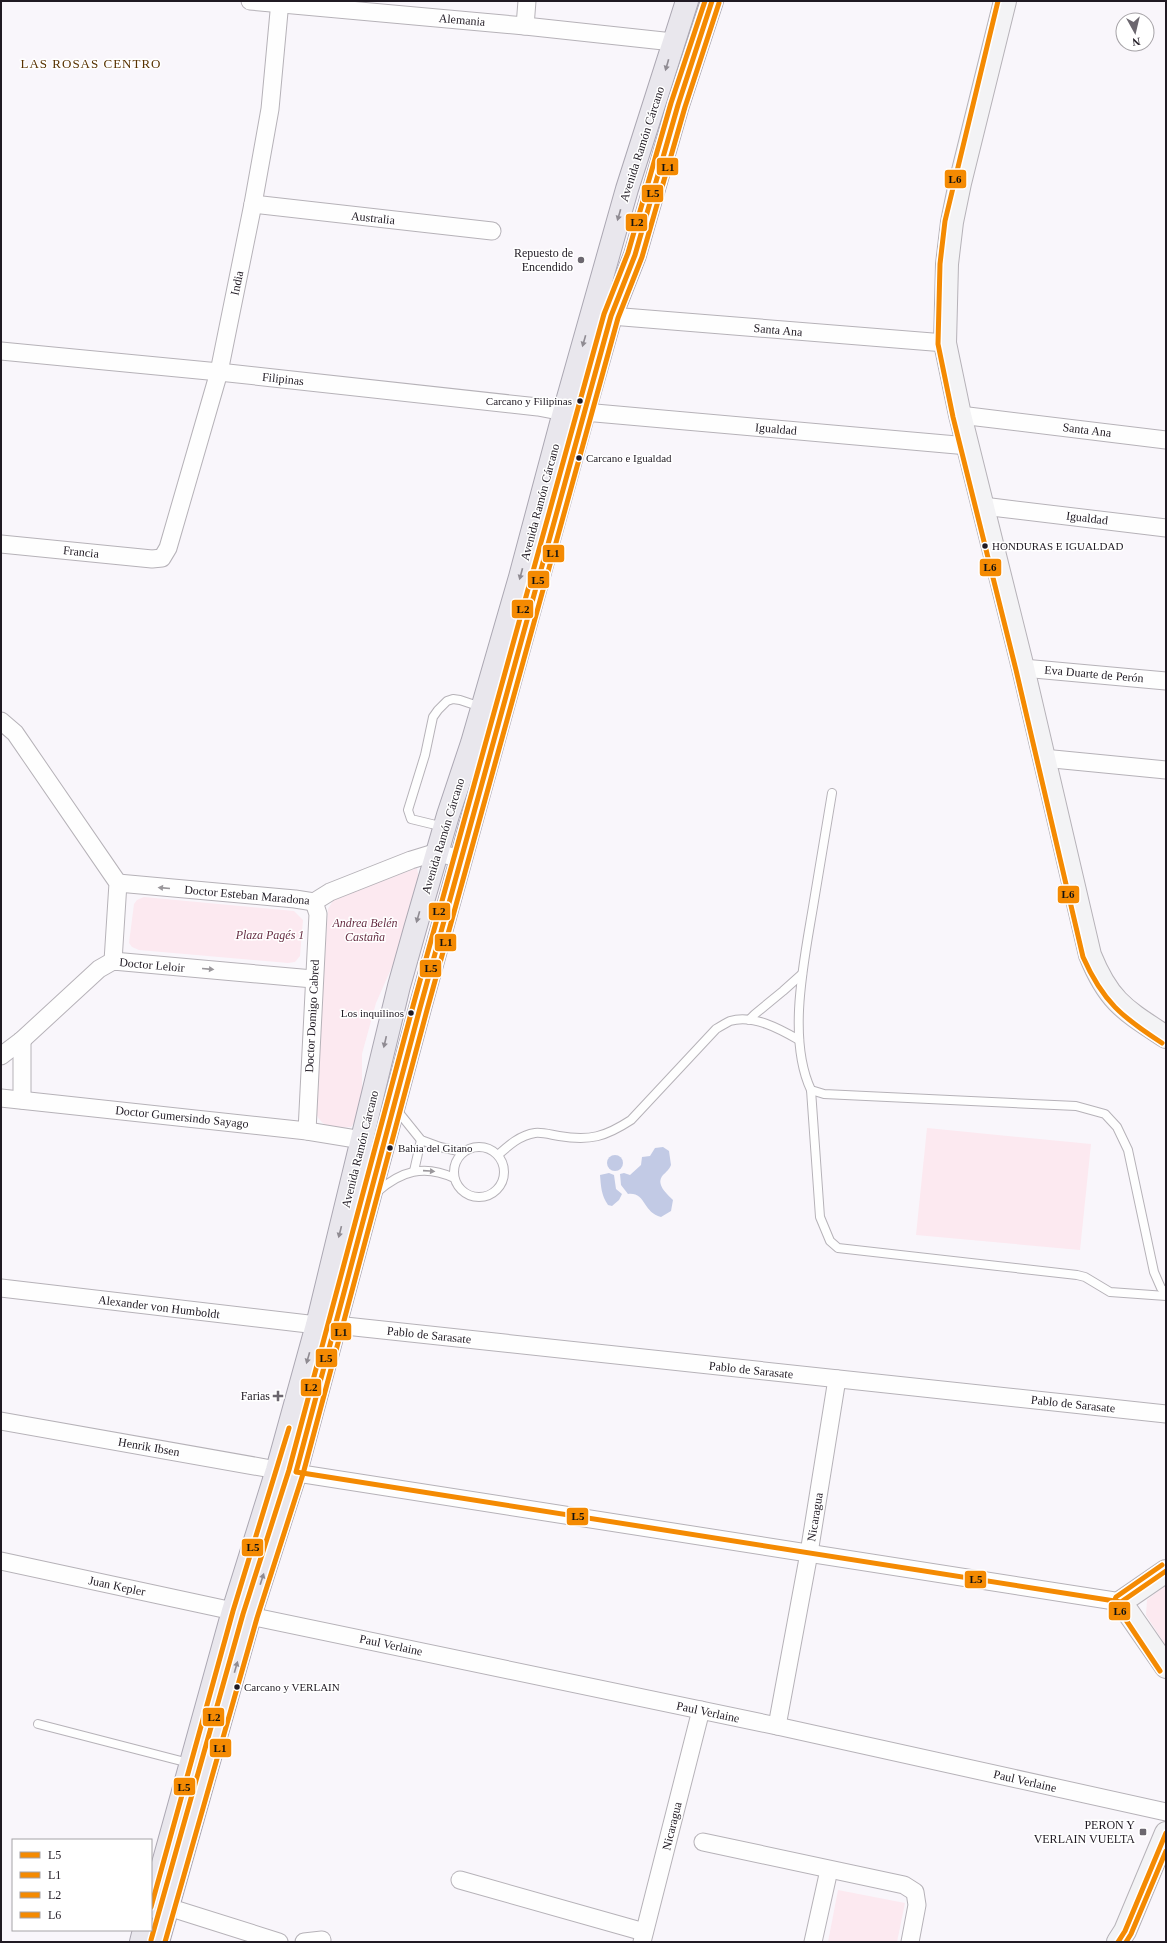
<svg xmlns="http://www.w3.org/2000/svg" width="1167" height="1943" viewBox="0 0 1167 1943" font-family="'Times New Roman',serif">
<rect width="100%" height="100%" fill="#f9f6fb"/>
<g fill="#fce9f0">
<path d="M417 868 420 885 398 953 376 1003 362 1054V1090L358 1118 351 1127C334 1129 320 1128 315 1110L328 909 334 899Z"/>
<polygon points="144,897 294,911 303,920 300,956 295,962 288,963 139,950 132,947 129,943 134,904 137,900"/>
<polygon points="927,1128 1091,1144 1080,1250 916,1235"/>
<polygon points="1166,1585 1166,1646 1146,1615 1147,1600"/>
<polygon points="838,1890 905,1903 897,1942 828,1942"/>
</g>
<g fill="#c2cae5">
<path d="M663 1147 669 1151 671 1165C669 1170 666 1172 663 1175 655 1184 667 1194 673 1200L671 1211 661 1217C643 1213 646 1192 628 1194L621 1185 620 1174 624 1173 630 1175 641 1165 642 1157 650 1156 655 1148Z"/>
<circle cx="615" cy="1163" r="8"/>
<path d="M609 1173 614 1175 616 1189 622 1194 619 1200 612 1206 608 1205C601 1195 601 1186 600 1175Z"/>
</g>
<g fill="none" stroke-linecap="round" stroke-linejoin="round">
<defs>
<g id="service">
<path d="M832 793C826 831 819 869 813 907 804 961 787 1039 811 1090L824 1094 1076 1106 1105 1114 1117 1127 1128 1150 1154 1272 1161 1288 1166 1293"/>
<polyline points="444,827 411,819 408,810 425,755 433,717 438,710 447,701 453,699 460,700 481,707"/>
<polyline points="749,1020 755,1014 783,991 802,974"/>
<polyline points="811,1090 820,1217 830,1241 838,1248 1077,1275 1085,1277 1110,1292 1166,1296"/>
<polyline points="396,1109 421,1140 440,1147 463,1152"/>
<circle cx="479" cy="1172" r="25"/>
<path d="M498 1155C508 1146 520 1135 535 1133 542 1132 552 1135 559 1136 590 1141 605 1137 631 1120L716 1029C721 1026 726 1023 730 1021 753 1014 780 1029 799 1040"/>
<polyline points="414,1171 421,1140"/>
<path d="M377 1192C401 1171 424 1164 454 1178"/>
<polyline points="38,1724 189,1763"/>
</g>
<g id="minor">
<polyline points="250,1 525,26 673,42"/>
<polyline points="525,26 527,1"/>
<polyline points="253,204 492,231"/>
<polyline points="611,316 945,343"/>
<polyline points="1,351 219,372 538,407 564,412"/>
<polyline points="584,412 968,446"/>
<polyline points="960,415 1166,440"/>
<polyline points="983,506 1166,528"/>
<polyline points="1,544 152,559 162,558 168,548 219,372 253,204 270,109 280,1"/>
<polyline points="1023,668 1166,681"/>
<polyline points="1,721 15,733 118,883 113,961"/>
<polyline points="1043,758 1166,770"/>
<polyline points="118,883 295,899 314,902 330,892 411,860 437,852 462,860"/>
<polyline points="1,1056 22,1040 99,969 113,961 313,979"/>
<polyline points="1,1098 307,1131 362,1140"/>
<polyline points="22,1100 22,1040"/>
<polyline points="307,1131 318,914 314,902"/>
<polyline points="1,1288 317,1325"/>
<polyline points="336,1325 1166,1414"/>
<polyline points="1,1421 277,1470 1121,1602"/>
<polyline points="1,1561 233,1611"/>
<polyline points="250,1616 777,1726 1166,1812"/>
<polyline points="777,1726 809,1553 837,1379"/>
<polyline points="703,1842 904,1885 915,1892 917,1905 910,1942"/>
<polyline points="460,1880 644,1932"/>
<polyline points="168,1907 279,1942"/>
<polyline points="304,1942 322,1940"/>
<polyline points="642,1942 701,1710"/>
<polyline points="813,1942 829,1870"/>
</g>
<g id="secondary">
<path d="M1005 1 960 183 952 222 947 264 945 343 960 415 1023 668 1090 955C1109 1002 1125 1010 1166 1037"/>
<polyline points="1166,1571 1121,1602 1166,1667"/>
<polyline points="1118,1942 1125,1931 1166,1833"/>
</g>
<g id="primary">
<polyline points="151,1907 233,1611 277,1470 317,1325 399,986 415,929 448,815 472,743 520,577 564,412 627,189 687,1"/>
<polyline points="141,1942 144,1930"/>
<polyline points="158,1942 250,1616 296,1472 420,1008 584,412 611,316 635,255 678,105 712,1"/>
</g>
</defs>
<use href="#service" stroke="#b6b2b8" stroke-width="10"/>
<use href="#minor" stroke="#b6b2b8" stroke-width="19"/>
<use href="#secondary" stroke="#b6b2b8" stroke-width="24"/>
<use href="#primary" stroke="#aba7b2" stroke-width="24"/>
<use href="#service" stroke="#fefefe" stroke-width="8"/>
<use href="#minor" stroke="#fefefe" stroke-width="17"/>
<use href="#secondary" stroke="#f3f3f5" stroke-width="22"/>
<use href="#primary" stroke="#e9e7ed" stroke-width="22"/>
<defs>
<g id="bus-1">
<polyline points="712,1 678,105 635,255 611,316 420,1008 296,1472 1121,1602 1166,1571"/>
<polyline points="151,1907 233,1611 289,1428"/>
<polyline points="1118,1942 1125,1931 1166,1833"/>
</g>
<polyline id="bus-2" points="165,1942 257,1618 303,1474 427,1010 618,318 642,257 685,107 719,3"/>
<polyline id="bus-3" points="151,1940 243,1614 289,1470 413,1006 604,314 628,253 671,103 705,1"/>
<g id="bus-4">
<path d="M998 1 945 221 940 264 938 344 953 417 1016 670 1083 957C1103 1002 1122 1017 1162 1043"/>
<polyline points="1160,1671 1114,1602 1116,1597 1162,1565"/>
<polyline points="1126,1942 1131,1934 1166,1851"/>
</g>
</defs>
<use href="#bus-1" stroke="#fff" stroke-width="8"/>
<use href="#bus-2" stroke="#fff" stroke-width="8"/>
<use href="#bus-3" stroke="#fff" stroke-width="8"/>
<use href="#bus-4" stroke="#fff" stroke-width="8"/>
<use href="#bus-1" stroke="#f48a02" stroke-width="5"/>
<use href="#bus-2" stroke="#f48a02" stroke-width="5"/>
<use href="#bus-3" stroke="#f48a02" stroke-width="5"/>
<use href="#bus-4" stroke="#f48a02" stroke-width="5"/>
</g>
<defs><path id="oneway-solid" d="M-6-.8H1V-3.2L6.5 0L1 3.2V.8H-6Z"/></defs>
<g fill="#8f8b92">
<use href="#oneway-solid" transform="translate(667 65) rotate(106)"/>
<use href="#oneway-solid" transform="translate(619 215) rotate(106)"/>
<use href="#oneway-solid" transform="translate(584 341) rotate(106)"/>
<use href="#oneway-solid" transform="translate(521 574) rotate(105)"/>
<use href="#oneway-solid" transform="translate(418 917) rotate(106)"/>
<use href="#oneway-solid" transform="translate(385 1042) rotate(103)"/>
<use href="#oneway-solid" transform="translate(340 1232) rotate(104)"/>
<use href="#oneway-solid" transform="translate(308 1358) rotate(106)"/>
<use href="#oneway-solid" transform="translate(262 1579) rotate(-72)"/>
<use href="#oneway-solid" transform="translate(236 1667) rotate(-74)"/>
</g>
<g fill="#9a979b">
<use href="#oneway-solid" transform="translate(164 888) rotate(-175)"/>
<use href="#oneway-solid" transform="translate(208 969) rotate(5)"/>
<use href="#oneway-solid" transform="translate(429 1171) rotate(4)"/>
</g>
<g fill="#6c676f" stroke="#fff" stroke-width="1.5">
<circle cx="581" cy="260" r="4"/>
<path d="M276 1390h4v4h4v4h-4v4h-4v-4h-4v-4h4z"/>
<rect x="1139" y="1828" width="8" height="8" rx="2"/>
</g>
<g fill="#201a23" stroke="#fff" stroke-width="1.5">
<circle cx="580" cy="401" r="3.5"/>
<circle cx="579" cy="458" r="3.5"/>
<circle cx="985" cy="546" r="3.5"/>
<circle cx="411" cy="1013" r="3.5"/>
<circle cx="390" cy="1148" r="3.5"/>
<circle cx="237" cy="1687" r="3.5"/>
</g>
<g text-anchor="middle" stroke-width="3" stroke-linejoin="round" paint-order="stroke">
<g font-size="11" fill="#201a23" stroke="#fff" text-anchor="start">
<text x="572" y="405" text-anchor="end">Carcano y Filipinas</text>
<text x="586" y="462">Carcano e Igualdad</text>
<text x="992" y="550">HONDURAS E IGUALDAD</text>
<text x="404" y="1017" text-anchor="end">Los inquilinos</text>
<text x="398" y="1152">Bahia del Gitano</text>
<text x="244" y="1691">Carcano y VERLAIN</text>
</g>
<g font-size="12" fill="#201a23" stroke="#fff">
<text transform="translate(462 20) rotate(5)" y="4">Alemania</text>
<text transform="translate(642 144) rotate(-72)" y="4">Avenida Ramón Cárcano</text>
<text transform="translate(373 218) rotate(6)" y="4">Australia</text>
<text transform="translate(237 283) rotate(-78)" y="4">India</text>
<text transform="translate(778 330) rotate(5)" y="4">Santa Ana</text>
<text transform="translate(283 379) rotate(6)" y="4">Filipinas</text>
<text transform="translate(776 429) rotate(5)" y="4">Igualdad</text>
<text transform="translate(1087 430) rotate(7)" y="4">Santa Ana</text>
<text transform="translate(540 502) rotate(-75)" y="4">Avenida Ramón Cárcano</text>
<text transform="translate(1087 518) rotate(7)" y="4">Igualdad</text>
<text transform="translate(81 552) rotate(6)" y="4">Francia</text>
<text transform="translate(1094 674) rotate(5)" y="4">Eva Duarte de Perón</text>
<text transform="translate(443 836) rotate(-73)" y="4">Avenida Ramón Cárcano</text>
<text transform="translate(247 895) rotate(5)" y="4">Doctor Esteban Maradona</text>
<text transform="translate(152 965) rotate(5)" y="4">Doctor Leloir</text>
<text transform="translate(312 1016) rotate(-87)" y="4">Doctor Domigo Cabred</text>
<text transform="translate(182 1117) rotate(6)" y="4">Doctor Gumersindo Sayago</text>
<text transform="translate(360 1149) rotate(-76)" y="4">Avenida Ramón Cárcano</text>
<text transform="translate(159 1307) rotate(7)" y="4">Alexander von Humboldt</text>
<text transform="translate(429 1335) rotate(6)" y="4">Pablo de Sarasate</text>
<text transform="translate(751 1370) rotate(6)" y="4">Pablo de Sarasate</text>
<text transform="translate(1073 1404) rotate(6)" y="4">Pablo de Sarasate</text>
<text transform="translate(149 1447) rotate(10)" y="4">Henrik Ibsen</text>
<text transform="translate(815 1517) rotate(-81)" y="4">Nicaragua</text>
<text transform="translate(117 1586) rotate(12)" y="4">Juan Kepler</text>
<text transform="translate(391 1645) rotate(12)" y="4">Paul Verlaine</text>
<text transform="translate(708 1712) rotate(12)" y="4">Paul Verlaine</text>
<text transform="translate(1025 1781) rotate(13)" y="4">Paul Verlaine</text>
<text transform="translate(672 1826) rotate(-76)" y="4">Nicaragua</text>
</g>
<g font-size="12" fill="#201a23" stroke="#fff" text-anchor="end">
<text x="573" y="257">Repuesto de<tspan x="573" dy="14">Encendido</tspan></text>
<text x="270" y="1400">Farias</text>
<text x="1135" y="1829">PERON Y<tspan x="1135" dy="14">VERLAIN VUELTA</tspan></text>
</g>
<g font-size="12" font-style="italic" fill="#672e43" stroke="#fff">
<text x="365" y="927">Andrea Belén<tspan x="365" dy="14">Castaña</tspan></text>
<text x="270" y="939">Plaza Pagés 1</text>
</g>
<g font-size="13" letter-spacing="1" fill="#583200" stroke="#fff">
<text x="91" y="68">LAS ROSAS CENTRO</text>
</g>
</g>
<g stroke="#fff" stroke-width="1.5">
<rect x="656" y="157" width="23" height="19" rx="4" fill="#f48a02"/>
<rect x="944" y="169" width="23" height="20" rx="4" fill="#f48a02"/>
<rect x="641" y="184" width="23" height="19" rx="4" fill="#f48a02"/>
<rect x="625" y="213" width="23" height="19" rx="4" fill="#f48a02"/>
<rect x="542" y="544" width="23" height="19" rx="4" fill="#f48a02"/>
<rect x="979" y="558" width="23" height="19" rx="4" fill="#f48a02"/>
<rect x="527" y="570" width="23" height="19" rx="4" fill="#f48a02"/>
<rect x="511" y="599" width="23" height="20" rx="4" fill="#f48a02"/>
<rect x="1057" y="885" width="23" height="19" rx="4" fill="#f48a02"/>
<rect x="428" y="902" width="23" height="19" rx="4" fill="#f48a02"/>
<rect x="434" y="933" width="23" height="19" rx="4" fill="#f48a02"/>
<rect x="419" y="959" width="23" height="19" rx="4" fill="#f48a02"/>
<rect x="330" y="1322" width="22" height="19" rx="4" fill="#f48a02"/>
<rect x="315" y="1348" width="23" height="20" rx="4" fill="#f48a02"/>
<rect x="300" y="1378" width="22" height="19" rx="4" fill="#f48a02"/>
<rect x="566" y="1507" width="23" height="19" rx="4" fill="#f48a02"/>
<rect x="241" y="1538" width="23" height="19" rx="4" fill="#f48a02"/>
<rect x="964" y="1570" width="23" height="19" rx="4" fill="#f48a02"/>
<rect x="1108" y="1601" width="23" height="20" rx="4" fill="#f48a02"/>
<rect x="202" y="1707" width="23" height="20" rx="4" fill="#f48a02"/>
<rect x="209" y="1738" width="23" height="20" rx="4" fill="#f48a02"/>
<rect x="173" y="1777" width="23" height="19" rx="4" fill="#f48a02"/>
</g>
<g font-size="11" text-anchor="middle" font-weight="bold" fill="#111">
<text x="668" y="171">L1</text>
<text x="955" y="183">L6</text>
<text x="653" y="197">L5</text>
<text x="637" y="226">L2</text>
<text x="553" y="557">L1</text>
<text x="990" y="571">L6</text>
<text x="538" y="584">L5</text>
<text x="523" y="613">L2</text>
<text x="1068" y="898">L6</text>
<text x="439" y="915">L2</text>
<text x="446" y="946">L1</text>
<text x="431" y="972">L5</text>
<text x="341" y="1336">L1</text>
<text x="326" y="1362">L5</text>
<text x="311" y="1391">L2</text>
<text x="578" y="1520">L5</text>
<text x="253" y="1551">L5</text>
<text x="976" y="1583">L5</text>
<text x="1120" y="1615">L6</text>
<text x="214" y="1721">L2</text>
<text x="220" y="1752">L1</text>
<text x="184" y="1791">L5</text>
</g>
<rect width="1167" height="1943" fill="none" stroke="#201a23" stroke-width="4"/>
<rect x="12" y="1839" width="140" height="92" fill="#ffffff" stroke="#a6a3a7"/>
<rect x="20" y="1852" width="20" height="6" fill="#f48a02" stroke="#a6a3a7"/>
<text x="48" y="1859" font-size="12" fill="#201a23">L5</text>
<rect x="20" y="1872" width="20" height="6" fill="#f48a02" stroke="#a6a3a7"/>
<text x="48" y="1879" font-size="12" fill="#201a23">L1</text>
<rect x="20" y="1892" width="20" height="6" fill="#f48a02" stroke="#a6a3a7"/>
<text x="48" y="1899" font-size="12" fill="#201a23">L2</text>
<rect x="20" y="1912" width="20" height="6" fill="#f48a02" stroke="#a6a3a7"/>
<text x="48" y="1919" font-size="12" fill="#201a23">L6</text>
<g transform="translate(1135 32) rotate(172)"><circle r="19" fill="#ffffff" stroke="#a6a3a7"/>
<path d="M0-3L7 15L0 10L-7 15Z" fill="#6c676f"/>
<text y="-6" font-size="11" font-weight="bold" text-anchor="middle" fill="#201a23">N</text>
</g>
</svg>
